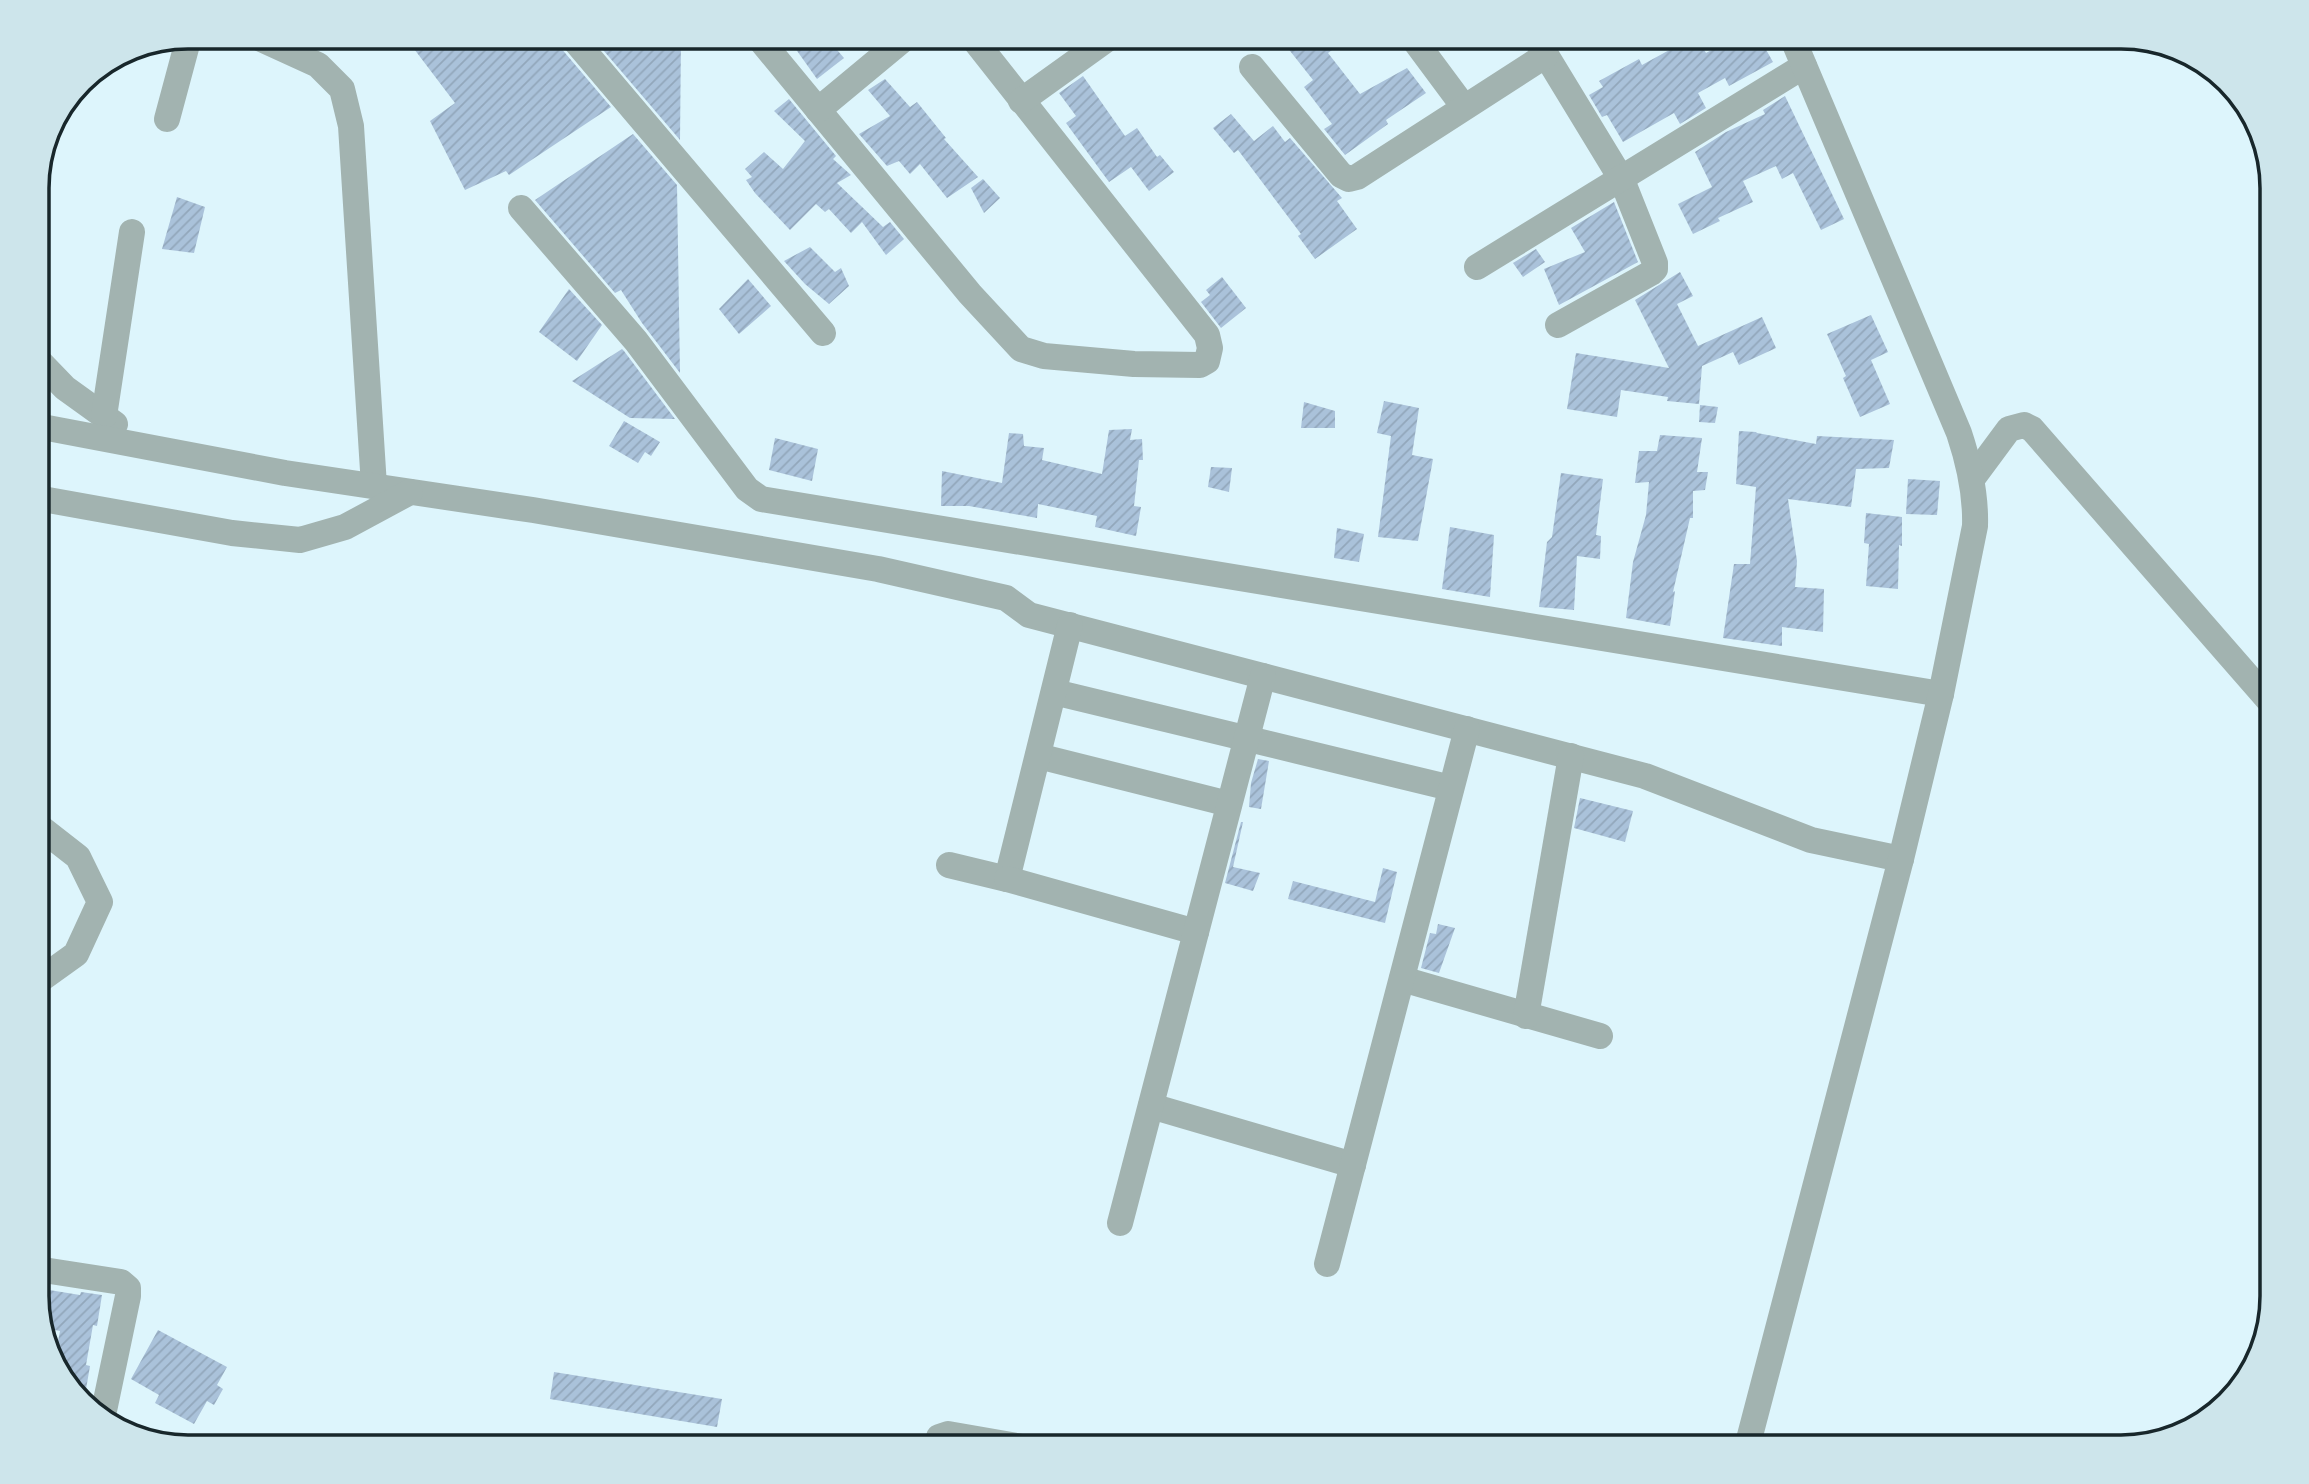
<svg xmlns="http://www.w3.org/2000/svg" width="2309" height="1484" viewBox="0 0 2309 1484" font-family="'DM Sans',sans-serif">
<defs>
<pattern id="building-hatch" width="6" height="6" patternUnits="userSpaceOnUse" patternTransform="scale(1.75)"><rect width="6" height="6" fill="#aac2da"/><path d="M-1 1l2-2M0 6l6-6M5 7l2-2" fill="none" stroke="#92a7bb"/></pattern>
</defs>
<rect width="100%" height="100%" fill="#ddf5fc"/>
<g fill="url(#building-hatch)">
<polygon points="405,37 557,37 560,47 611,107 509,175 506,171 465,190 430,121 455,103"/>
<polygon points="592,37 681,37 680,140"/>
<polygon points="811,37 826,37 844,58 817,79 795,48"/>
<polygon points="1279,37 1321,37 1332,50 1328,53 1360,94 1407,68 1426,93 1386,120 1388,124 1345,155 1324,129 1332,124 1304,87 1313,80"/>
<polygon points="1693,37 1697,37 1706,53 1735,37 1739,37 1745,47 1760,39 1773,62 1729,86 1725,78 1698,93 1706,108 1680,124 1674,113 1623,142 1607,115 1602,117 1589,95 1603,87 1599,81 1639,59 1642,65"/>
<polygon points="1083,76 1125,136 1137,128 1157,157 1160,155 1174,172 1149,191 1131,167 1109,182 1066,123 1076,116 1059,93"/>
<polygon points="885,79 910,107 917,102 946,138 944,139 978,177 947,198 920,164 910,174 899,161 887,166 859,134 890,116 868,90"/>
<polygon points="1785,96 1844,219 1821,230 1793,173 1782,179 1776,166 1743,181 1753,202 1718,218 1720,221 1693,234 1678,204 1712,187 1695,152 1726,132 1765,114 1763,110"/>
<polygon points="789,99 836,156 833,159 851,175 837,183 883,227 890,222 904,239 886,255 862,222 851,233 829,209 825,212 816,204 790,230 755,193 746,180 752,177 745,169 764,152 783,169 805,141 774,111"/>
<polygon points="1231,114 1254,141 1273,126 1285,142 1290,138 1342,198 1337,201 1357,229 1315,259 1298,236 1301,234 1238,150 1234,153 1213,128"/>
<polygon points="633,134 677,185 680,373 642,323 621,290 615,293 535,200"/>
<polygon points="983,179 1000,198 984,213 971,188"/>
<polygon points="177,197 205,207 194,253 162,249"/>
<polygon points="1614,202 1638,262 1559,305 1544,269 1585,252 1571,228"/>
<polygon points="810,247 835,272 841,268 849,286 829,304 805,284 784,261"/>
<polygon points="1536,249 1545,262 1523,277 1513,263"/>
<polygon points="1680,272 1693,296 1677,304 1698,346 1762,317 1776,348 1739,365 1733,352 1702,366 1699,404 1667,401 1668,397 1621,390 1617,417 1567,409 1576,353 1669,368 1635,300"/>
<polygon points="1222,277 1246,308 1221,328 1201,302 1210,295 1206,290"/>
<polygon points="748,279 771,306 739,334 719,309"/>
<polygon points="569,289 602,325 577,361 539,332"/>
<polygon points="1871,315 1888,352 1871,360 1890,404 1860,417 1843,378 1846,376 1827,334"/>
<polygon points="622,349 624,351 675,419 630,418 572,381"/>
<polygon points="1384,401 1419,408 1412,455 1433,459 1418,541 1378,537 1391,436 1377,433"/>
<polygon points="1304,402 1335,411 1335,428 1301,428"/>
<polygon points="1700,405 1718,407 1715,423 1699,422"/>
<polygon points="624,421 660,442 651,456 645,452 638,463 609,446"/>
<polygon points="1132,429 1130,440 1142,439 1143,460 1139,460 1134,506 1141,507 1136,536 1095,527 1097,516 1038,504 1037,518 969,506 941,506 942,471 1002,483 1009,433 1023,434 1024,446 1044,448 1042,460 1102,474 1109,430"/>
<polygon points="1739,431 1756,432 1757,433 1816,444 1817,436 1894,440 1889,468 1856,469 1851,507 1788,499 1797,561 1795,587 1824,589 1823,632 1782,627 1782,646 1723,638 1734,564 1750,564 1756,487 1736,484"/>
<polygon points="1660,435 1702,438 1697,472 1708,472 1705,490 1693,491 1693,518 1690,518 1673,592 1675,591 1670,626 1626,618 1633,562 1646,515 1649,482 1635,483 1639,451 1657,451"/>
<polygon points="775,438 818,449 812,481 769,470"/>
<polygon points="1211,467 1232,468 1229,492 1208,487"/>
<polygon points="1561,473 1603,479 1596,535 1601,536 1600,559 1577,556 1574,610 1539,607 1547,542 1552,537"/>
<polygon points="1908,479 1940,481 1937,515 1906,514"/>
<polygon points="1866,513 1902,517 1902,546 1899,545 1898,589 1866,586 1869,544 1864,543"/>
<polygon points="1450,527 1494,535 1490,597 1442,589"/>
<polygon points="1337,528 1364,534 1359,562 1334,558"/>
<polygon points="1258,759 1269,761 1261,809 1249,807 1251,783"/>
<polygon points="1580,798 1633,811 1625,842 1574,828"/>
<polygon points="1241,822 1243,822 1233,867 1260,873 1253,891 1225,883"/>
<polygon points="1383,868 1397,872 1385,923 1288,899 1293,881 1375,902"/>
<polygon points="1438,924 1455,928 1439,973 1421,968 1430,933 1436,934"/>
<polygon points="37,1288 80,1295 81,1292 102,1295 97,1326 93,1325 86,1365 90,1366 84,1401 57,1371 54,1362 60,1331 44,1328 37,1306"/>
<polygon points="158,1330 227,1367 217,1385 223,1389 214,1405 207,1401 194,1424 155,1403 159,1395 131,1379"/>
<polygon points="554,1372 722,1399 717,1427 550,1399"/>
</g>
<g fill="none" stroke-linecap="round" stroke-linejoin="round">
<g stroke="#a2b3b0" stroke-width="26">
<polyline points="257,37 318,65 342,89 351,126 374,486"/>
<polyline points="572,37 823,333"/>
<polyline points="758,37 970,294 1021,349 1044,356 1134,364 1200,365 1207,361 1210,348 1207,335 972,37"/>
<polyline points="1412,37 1464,107"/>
<polyline points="1535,37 1622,180 1655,263 1655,269 1651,273 1558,325"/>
<polyline points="1252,67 1341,175 1349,179 1357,177 1546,55"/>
<polyline points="1021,101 1110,37"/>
<polyline points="818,110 906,37"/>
<polyline points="167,119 189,37"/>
<polyline points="521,208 636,341 747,489 761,499 1941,694"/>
<polyline points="1477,267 1804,66"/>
<polyline points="37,359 65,388 115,424"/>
<polyline points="104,416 132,232"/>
<polyline points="37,426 285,473 533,510 878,569 1006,598 1029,615 1645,776 1811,840 1901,859"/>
<polyline points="1972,479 2009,429 2024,425 2032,429 2272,704"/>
<polyline points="37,498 232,533 300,540 345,527 410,492"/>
<polyline points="1054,692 1451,788"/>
<polyline points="1038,756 1229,804"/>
<polyline points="37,825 78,857 100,902 76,954 37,982"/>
<polyline points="949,865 1007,879 1070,625"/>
<polyline points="1007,879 1196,932"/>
<polyline points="1402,979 1600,1036"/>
<polyline points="1526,1016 1571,756"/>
<polyline points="1151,1106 1353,1165"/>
<polyline points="1120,1223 1263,676"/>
<polyline points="1327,1264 1467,729"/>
<polyline points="37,1269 121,1282 128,1288 128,1296 102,1420"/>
<polyline points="937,1447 939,1437 948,1434 1022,1447"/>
<path d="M1747 1447 1901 859 1941 694 1975 526C1976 494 1969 463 1959 433L1792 37"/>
</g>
</g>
<path d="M0 0H2309V1484H0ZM188 49H2121A139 139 0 0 1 2260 188V1296A139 139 0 0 1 2121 1435H188A139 139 0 0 1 49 1296V188A139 139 0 0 1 188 49Z" fill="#cde5eb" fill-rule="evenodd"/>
<path fill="none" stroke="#18272b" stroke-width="3.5" d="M188 49H2121A139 139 0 0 1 2260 188V1296A139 139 0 0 1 2121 1435H188A139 139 0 0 1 49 1296V188A139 139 0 0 1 188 49Z"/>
</svg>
